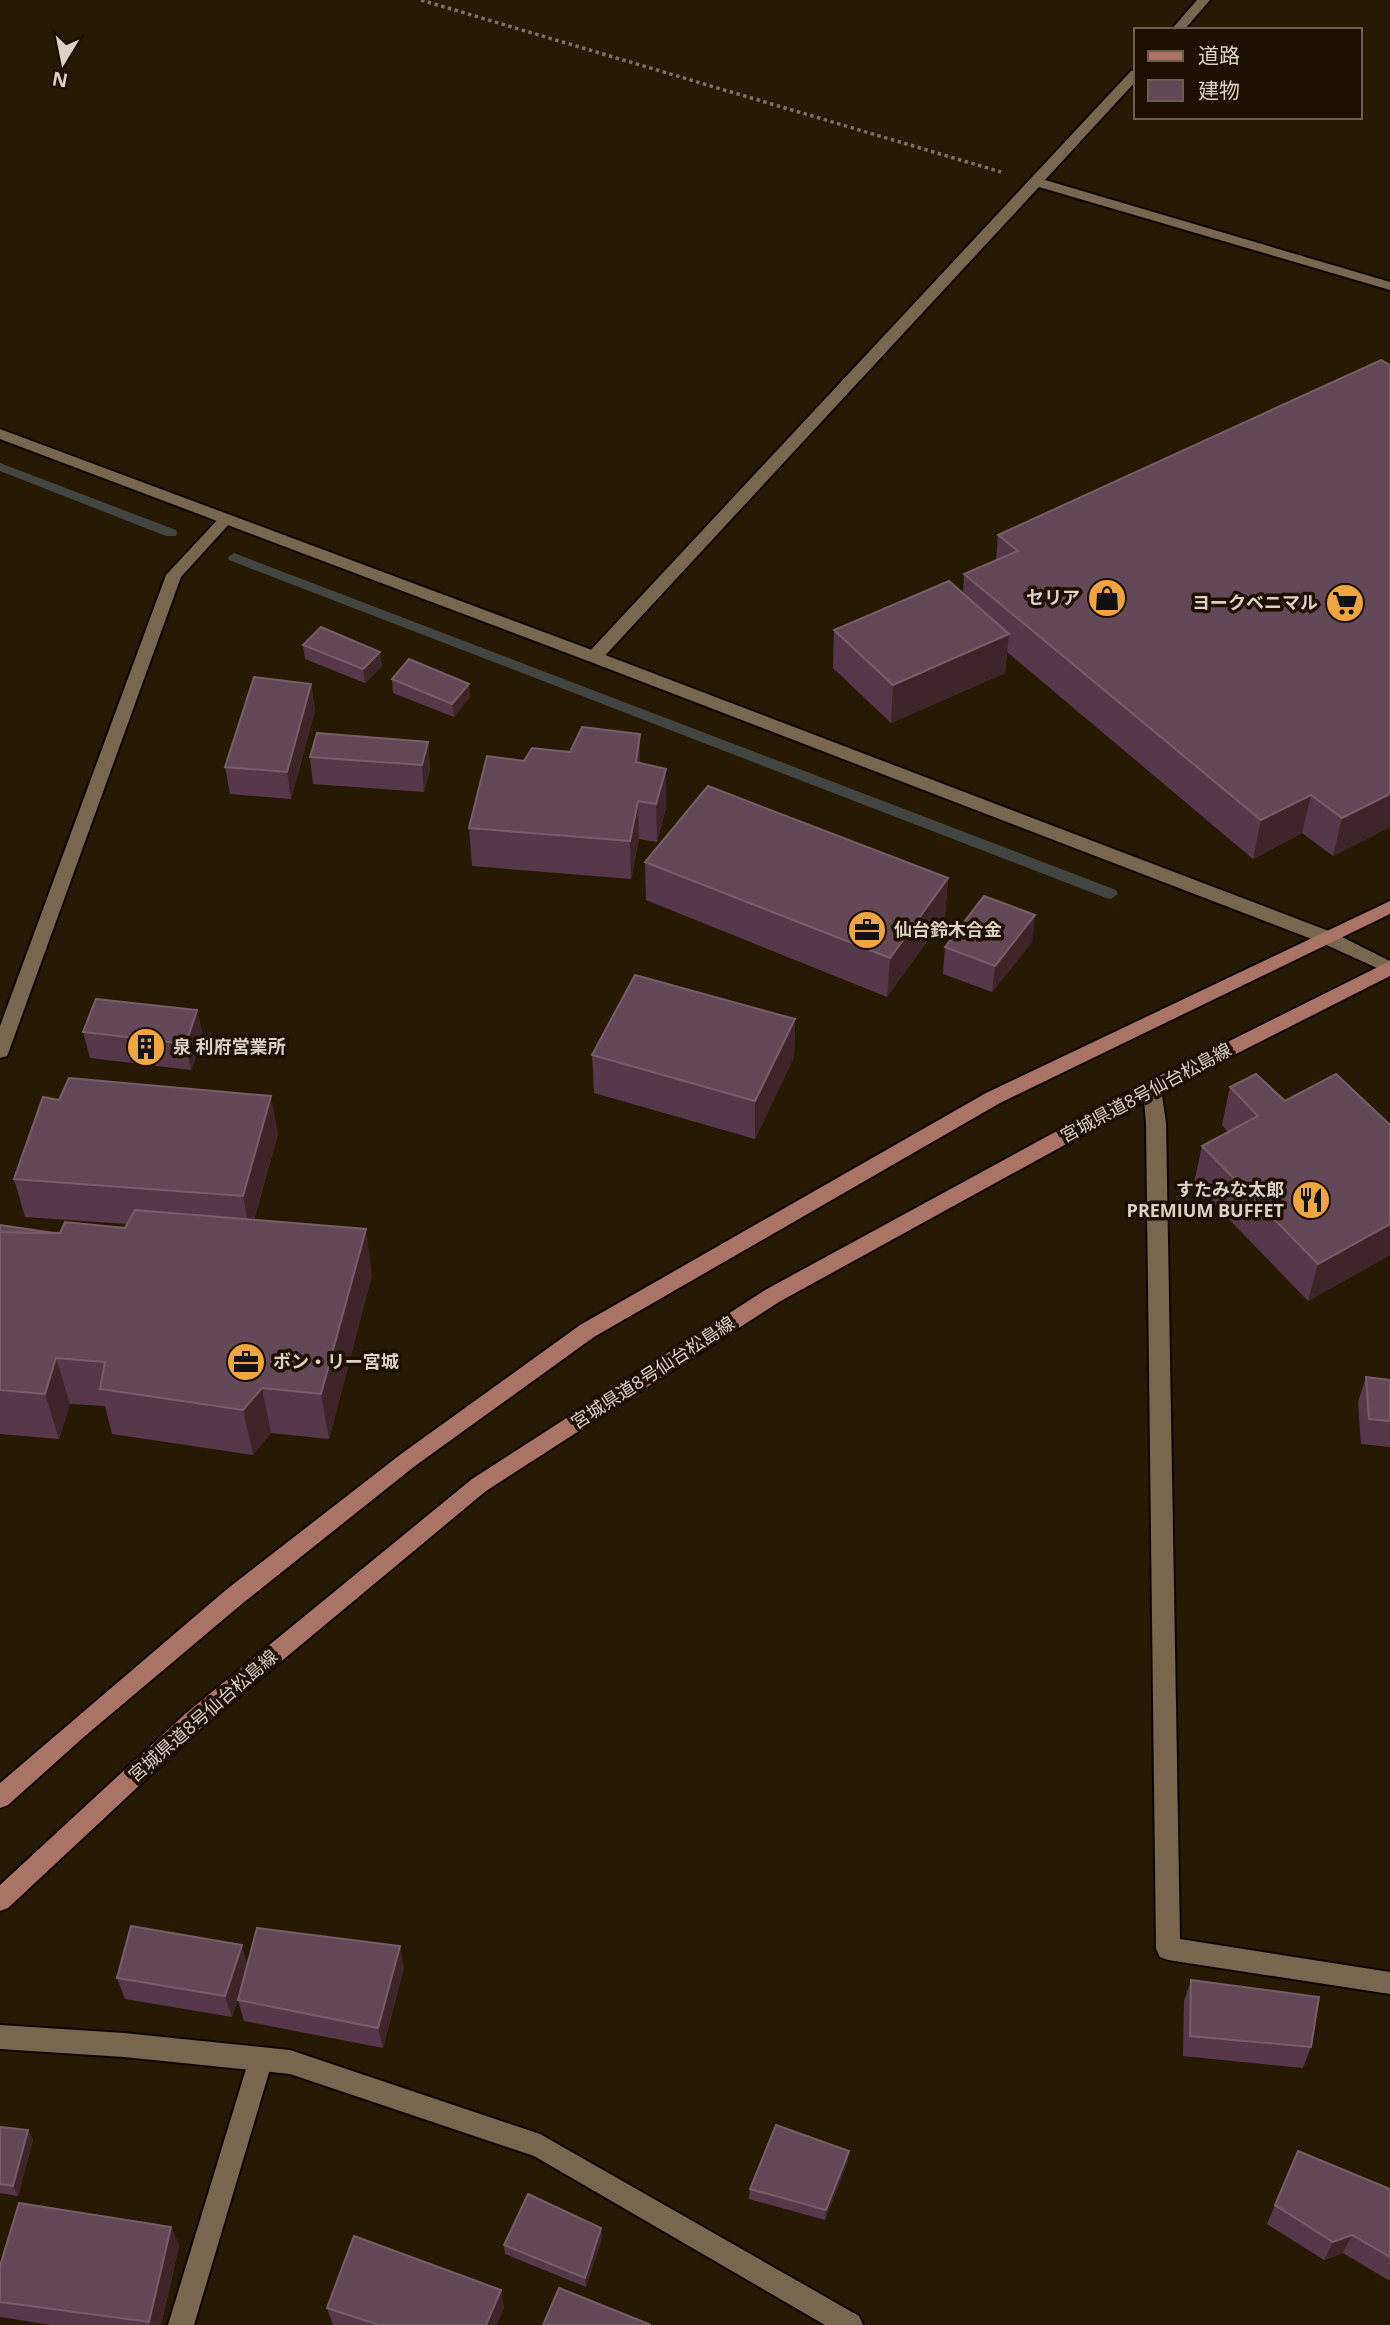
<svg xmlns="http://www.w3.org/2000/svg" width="1390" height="2325" viewBox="0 0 1390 2325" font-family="'Open Sans','Noto Sans JP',sans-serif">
<rect width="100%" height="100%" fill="#271a04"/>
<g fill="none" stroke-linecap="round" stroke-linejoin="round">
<g fill="#424541" fill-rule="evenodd">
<polygon points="0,463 176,530 177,533 176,536 166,536 0,471"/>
<polygon points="234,553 1116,890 1118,894 1111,899 1106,898 229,560 228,557"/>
</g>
<defs>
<polygon id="service" points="261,2047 270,2051 273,2059 194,2325 168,2325 249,2059 252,2051"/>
<g id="minor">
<polygon points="1197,0 1210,0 1184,30 1171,30"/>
<polygon points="1136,70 1136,81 1045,180 1390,282 1390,290 1039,187 600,661 588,661 586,657 588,653 1131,71"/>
<polygon points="226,514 234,519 231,522 181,577 9,1051 7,1056 0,1058 0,1026 166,575 221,516"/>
<polygon points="1152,1081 1159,1083 1161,1088 1166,1123 1180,1939 1390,1972 1390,1994 1168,1960 1160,1957 1156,1949 1146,1123 1143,1088 1145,1083"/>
<polygon points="0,2025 124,2033 290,2050 540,2134 859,2316 863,2325 825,2325 534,2156 290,2074 124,2057 0,2049"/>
</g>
<polygon id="tertiary" points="0,429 600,653 1334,933 1390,961 1390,974 1322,943 588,661 0,439"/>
<g id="primary">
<polygon points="1390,901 1390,914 1000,1103 594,1337 415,1466 243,1603 85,1736 8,1805 0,1808 0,1783 227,1589 401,1454 580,1325 986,1093"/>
<polygon points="1390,961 1390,976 1159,1093 779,1302 486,1491 201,1728 8,1908 0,1911 0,1885 185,1714 472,1479 765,1290 1145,1083"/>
</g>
</defs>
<use href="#service" stroke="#0f0500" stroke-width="4"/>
<use href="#minor" stroke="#0f0500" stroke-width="4"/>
<use href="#tertiary" stroke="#0f0500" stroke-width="4"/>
<use href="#primary" stroke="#0f0500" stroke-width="4"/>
<polyline stroke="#7b705f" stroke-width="3.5" stroke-dasharray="3.5 3.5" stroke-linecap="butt" points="421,0 1001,172"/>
<use href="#service" fill="#77674f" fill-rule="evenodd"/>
<use href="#minor" fill="#77674f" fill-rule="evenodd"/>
<use href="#tertiary" fill="#77674f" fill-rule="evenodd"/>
<use href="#primary" fill="#a97366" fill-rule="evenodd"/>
</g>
<g fill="#55394a">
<polygon points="998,535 1390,827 1333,856 1302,833 1253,859 1007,652 1005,673 891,723 833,668 834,630 963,593 964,574 996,560"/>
<polygon points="303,645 382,666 365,683 305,659"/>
<polygon points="392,679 469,684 470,697 454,717 393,693"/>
<polygon points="311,684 315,711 291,799 230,794 225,767"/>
<polygon points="428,742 430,769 424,792 313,784 310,757"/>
<polygon points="524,761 640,763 666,808 657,842 639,839 631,879 472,866 469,828"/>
<polygon points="645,862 948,878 945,916 887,997 646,900"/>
<polygon points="1032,942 992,992 943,974 945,947"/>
<polygon points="197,1010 203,1037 191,1070 90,1058 83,1032"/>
<polygon points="795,1019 794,1057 755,1139 594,1093 592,1055"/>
<polygon points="1230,1087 1285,1101 1390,1125 1390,1255 1308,1301 1194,1183 1202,1146 1228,1132 1222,1125"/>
<polygon points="59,1100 278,1134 254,1220 372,1275 329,1439 271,1433 253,1455 112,1434 105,1406 70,1404 59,1439 0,1434 0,1225 55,1233 125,1228 127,1224 25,1217 14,1179"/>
<polygon points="1366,1377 1390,1380 1390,1447 1361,1444 1358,1402"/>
<polygon points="248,1965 404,1967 383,2048 244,2021 238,2000 243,1983 232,2017 125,1999 117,1978"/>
<polygon points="1191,1980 1311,2047 1303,2068 1183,2056 1184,2001"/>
<polygon points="0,2127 28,2130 33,2140 18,2196 0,2193"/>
<polygon points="1298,2151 1390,2189 1390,2281 1343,2253 1324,2260 1267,2224"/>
<polygon points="848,2161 825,2220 749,2199 750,2189"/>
<polygon points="171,2227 179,2246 161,2325 51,2325 0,2317 0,2266"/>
<polygon points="601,2228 602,2238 586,2287 505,2254 504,2245"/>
<polygon points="501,2290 504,2308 496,2325 333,2325 327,2308"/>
</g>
<g fill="#3d2529">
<polygon points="1009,634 1005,673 891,723 893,685"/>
<polygon points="380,652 382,666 365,683 363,669"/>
<polygon points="311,684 315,711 291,799 287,772"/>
<polygon points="469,684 470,697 454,717 452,704"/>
<polygon points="640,734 640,773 636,762"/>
<polygon points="428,742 430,769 424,792 422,765"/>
<polygon points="666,769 666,808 657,842 656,804"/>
<polygon points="1390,794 1390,827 1333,856 1342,818"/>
<polygon points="1311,795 1302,833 1253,859 1261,820"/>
<polygon points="638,801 639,839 631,879 630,841"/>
<polygon points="948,878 945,916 887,997 890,958"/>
<polygon points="1035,915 1032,942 992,992 995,966"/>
<polygon points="197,1010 203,1037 191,1070 186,1044"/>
<polygon points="795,1019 794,1057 755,1139 755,1101"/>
<polygon points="271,1096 278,1134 250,1233 243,1196"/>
<polygon points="1390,1224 1390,1255 1308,1301 1318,1264"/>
<polygon points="366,1229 372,1275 329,1439 321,1394"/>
<polygon points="56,1358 70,1404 59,1439 45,1394"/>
<polygon points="262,1388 271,1433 253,1455 243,1410"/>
<polygon points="242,1945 248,1966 232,2017 225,1996"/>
<polygon points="400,1946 404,1967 383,2048 378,2028"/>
<polygon points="28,2130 33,2140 18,2196 13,2186"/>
<polygon points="849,2151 848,2161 825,2220 826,2210"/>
<polygon points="171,2227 179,2246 161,2325 150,2325 149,2322"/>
<polygon points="601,2228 602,2238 586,2287 585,2278"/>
<polygon points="1352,2235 1343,2253 1324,2260 1333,2242"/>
<polygon points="501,2290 504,2308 496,2325 486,2325"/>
</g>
<g fill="#634957" stroke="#765e69" stroke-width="2">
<polygon points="1381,360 1390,365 1390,794 1342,818 1311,795 1261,820 964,574 1018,551 998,535"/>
<polygon points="949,581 1009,634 893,685 834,630"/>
<polygon points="321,627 380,652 363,669 303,645"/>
<polygon points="409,659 469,684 452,704 392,679"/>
<polygon points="254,677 311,684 287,772 225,767"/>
<polygon points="582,727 640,734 636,762 666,769 656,804 638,801 630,841 469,828 487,756 524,761 532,748 570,752"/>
<polygon points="317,733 428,742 422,765 310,757"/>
<polygon points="708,786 948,878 890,958 645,862"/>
<polygon points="984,896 1035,915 995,966 945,947"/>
<polygon points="635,975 795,1019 755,1101 592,1055"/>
<polygon points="96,999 197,1010 186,1044 83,1032"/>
<polygon points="1256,1074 1285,1101 1336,1074 1390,1125 1390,1224 1318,1264 1202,1146 1258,1116 1230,1087"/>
<polygon points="69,1078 271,1096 243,1196 14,1179 43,1097 59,1100"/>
<polygon points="135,1210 366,1229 321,1394 262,1388 243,1410 100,1389 105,1362 56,1358 45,1394 0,1390 0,1232 60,1233 65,1222 125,1228"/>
<polygon points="0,1225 54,1233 0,1232"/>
<polygon points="1366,1377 1390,1380 1390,1421 1369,1419"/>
<polygon points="131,1926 242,1945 225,1996 117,1978"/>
<polygon points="257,1928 400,1946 378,2028 238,2000"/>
<polygon points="1191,1980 1319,1997 1311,2047 1190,2036"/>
<polygon points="776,2125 849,2151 826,2210 750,2189"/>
<polygon points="0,2127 28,2130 13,2186 0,2184"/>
<polygon points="1298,2151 1390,2189 1390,2257 1352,2235 1333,2242 1275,2205"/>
<polygon points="528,2194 601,2228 585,2278 504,2245"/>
<polygon points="19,2203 171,2227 149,2322 0,2302 0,2266"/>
<polygon points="354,2236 501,2290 486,2325 379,2325 327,2308"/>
<polygon points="559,2288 651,2325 543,2325"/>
</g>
<defs>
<symbol id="shop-disc" viewBox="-11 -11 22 22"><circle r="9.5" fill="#f0a63f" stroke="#1d1000"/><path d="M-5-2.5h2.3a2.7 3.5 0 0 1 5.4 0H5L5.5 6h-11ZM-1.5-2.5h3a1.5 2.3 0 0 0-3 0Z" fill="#111"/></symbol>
<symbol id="supermarket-disc" viewBox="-11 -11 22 22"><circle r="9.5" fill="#f0a63f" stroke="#1d1000"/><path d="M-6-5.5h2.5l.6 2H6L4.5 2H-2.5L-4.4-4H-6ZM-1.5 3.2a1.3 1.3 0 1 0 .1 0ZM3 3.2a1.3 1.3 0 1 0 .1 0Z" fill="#111"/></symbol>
<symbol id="office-disc" viewBox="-11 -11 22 22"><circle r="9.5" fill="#f0a63f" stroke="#1d1000"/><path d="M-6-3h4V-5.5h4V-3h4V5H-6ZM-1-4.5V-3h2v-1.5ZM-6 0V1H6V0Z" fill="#111"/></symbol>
<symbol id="building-disc" viewBox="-11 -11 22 22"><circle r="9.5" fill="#f0a63f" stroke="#1d1000"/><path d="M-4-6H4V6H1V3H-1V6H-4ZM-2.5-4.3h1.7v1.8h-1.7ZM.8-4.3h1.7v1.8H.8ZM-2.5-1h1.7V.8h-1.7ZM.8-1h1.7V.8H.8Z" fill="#111"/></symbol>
<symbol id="restaurant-disc" viewBox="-11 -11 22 22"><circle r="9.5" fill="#f0a63f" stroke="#1d1000"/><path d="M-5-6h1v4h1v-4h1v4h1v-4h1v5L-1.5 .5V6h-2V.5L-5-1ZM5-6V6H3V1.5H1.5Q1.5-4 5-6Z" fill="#111"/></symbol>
</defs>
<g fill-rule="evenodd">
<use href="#shop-disc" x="1085" y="576" width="44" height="44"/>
<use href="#supermarket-disc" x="1323" y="581" width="44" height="44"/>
<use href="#office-disc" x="845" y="908" width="44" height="44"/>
<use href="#building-disc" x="124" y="1025" width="44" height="44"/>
<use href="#restaurant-disc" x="1289" y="1178" width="44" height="44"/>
<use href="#office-disc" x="224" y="1340" width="44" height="44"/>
</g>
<g text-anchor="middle" stroke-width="7" stroke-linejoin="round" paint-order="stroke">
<g font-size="18" font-weight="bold" fill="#dbd2c5" stroke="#1d1000" text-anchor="end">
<text x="1080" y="604">セリア</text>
<text x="1318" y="609">ヨークベニマル</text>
<text x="894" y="936" text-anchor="start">仙台鈴木合金</text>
<text x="173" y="1053" text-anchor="start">泉 利府営業所</text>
<text x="1284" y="1196">すたみな太郎<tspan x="1284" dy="21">PREMIUM BUFFET</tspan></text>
<text x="273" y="1368" text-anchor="start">ボン・リー宮城</text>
</g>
<g font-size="18" fill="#dbd2c5" stroke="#1d1000">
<text transform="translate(1146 1093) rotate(-28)" y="6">宮城県道8号仙台松島線</text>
<text transform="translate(653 1373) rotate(-33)" y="6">宮城県道8号仙台松島線</text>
<text transform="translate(203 1716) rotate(-41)" y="6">宮城県道8号仙台松島線</text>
</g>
</g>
<rect x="1134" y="28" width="228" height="91" fill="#1d1000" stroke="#695e4f" stroke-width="2"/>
<rect x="1148" y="51" width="35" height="10" fill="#a97366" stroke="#695e4f" stroke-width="2"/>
<text x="1198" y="63" font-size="21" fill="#dbd2c5">道路</text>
<rect x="1148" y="80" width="35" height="21" fill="#634957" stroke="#695e4f" stroke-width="2"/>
<text x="1198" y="98" font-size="21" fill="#dbd2c5">建物</text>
<g transform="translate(63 63) rotate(190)" stroke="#1d1000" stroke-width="5" paint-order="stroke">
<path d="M0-5L12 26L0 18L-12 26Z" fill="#dbd2c5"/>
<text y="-10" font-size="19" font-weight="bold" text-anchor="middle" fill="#dbd2c5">N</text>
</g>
</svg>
